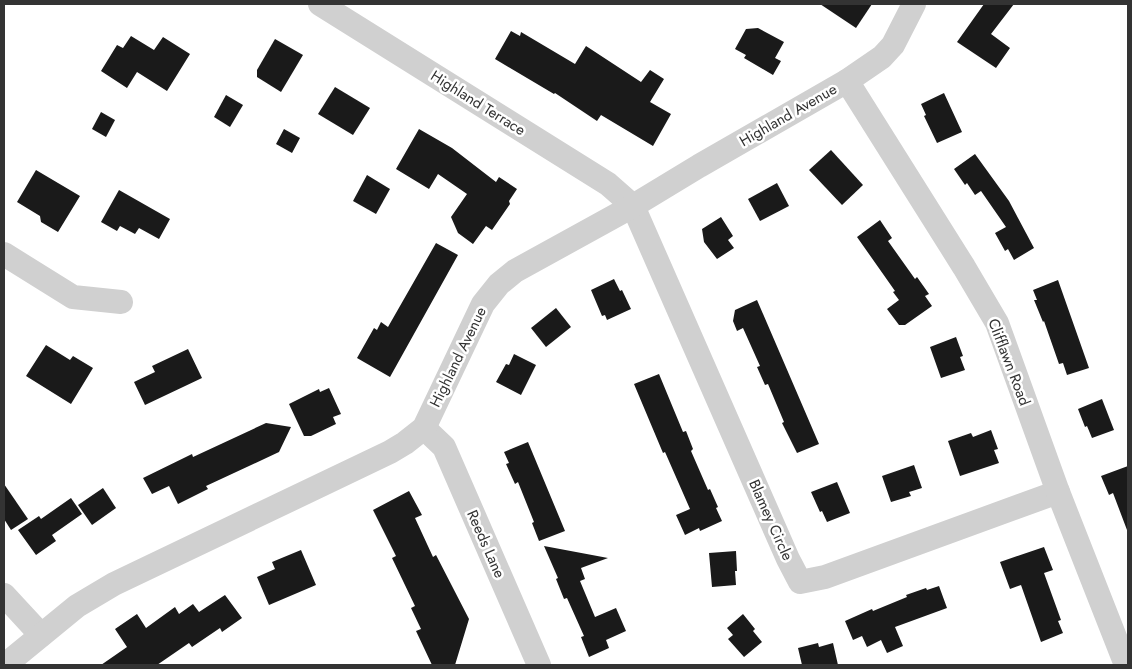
<svg xmlns="http://www.w3.org/2000/svg" width="1132" height="669" viewBox="0 0 1132 669" font-family="Jost,sans-serif">
<rect width="100%" height="100%" fill="#fff"/>
<g fill="#1a1a1a">
<polygon points="820,4 872,4 856,28"/>
<polygon points="984,4 1014,4 991,34 1010,48 996,68 957,42"/>
<polygon points="758,28 784,42 775,58 781,61 773,75 744,58 746,55 735,49 746,29"/>
<polygon points="511,31 520,36 521,32 575,64 586,46 641,82 650,70 664,79 650,102 671,114 653,146 601,115 597,121 555,93 554,94 495,59"/>
<polygon points="131,36 154,50 163,37 190,54 167,91 137,72 127,88 101,71 117,45 123,48"/>
<polygon points="275,39 303,55 281,92 257,77 257,70"/>
<polygon points="335,87 370,108 353,135 318,114"/>
<polygon points="944,93 962,132 937,143 924,116 926,115 921,104"/>
<polygon points="226,95 243,105 230,127 214,117"/>
<polygon points="101,112 115,120 106,137 92,129"/>
<polygon points="284,129 300,138 292,153 276,144"/>
<polygon points="419,129 452,148 496,182 499,177 517,189 509,201 510,204 492,230 486,226 473,244 458,233 451,217 467,194 438,174 429,189 396,169"/>
<polygon points="831,150 863,185 842,205 809,170"/>
<polygon points="975,154 1009,201 1034,248 1014,260 1008,249 1005,251 995,233 1006,227 981,191 975,195 967,183 965,185 954,169"/>
<polygon points="36,170 80,196 58,232 41,222 40,216 17,202"/>
<polygon points="367,175 390,189 376,214 353,201"/>
<polygon points="777,183 789,206 760,221 748,199"/>
<polygon points="119,190 170,219 159,239 139,228 135,234 120,226 117,231 101,222"/>
<polygon points="721,217 733,236 728,240 734,248 717,259 704,242 702,229"/>
<polygon points="880,220 892,238 888,241 915,279 917,277 929,294 925,296 932,306 905,325 899,325 887,309 899,300 893,292 895,291 857,237"/>
<polygon points="436,243 458,255 390,377 357,358 374,328 377,330 381,322 388,327"/>
<polygon points="614,279 620,291 622,290 631,309 607,320 605,315 602,316 591,290"/>
<polygon points="1058,280 1089,368 1067,375 1063,363 1059,364 1044,321 1043,322 1034,300 1037,300 1033,290"/>
<polygon points="757,300 819,444 797,453 782,423 784,422 768,384 765,385 757,367 760,366 743,328 737,331 733,321 735,310"/>
<polygon points="556,308 571,327 546,347 531,328"/>
<polygon points="956,337 963,356 960,357 965,370 941,378 930,347"/>
<polygon points="46,345 70,360 73,356 93,368 71,404 26,376"/>
<polygon points="188,349 202,378 145,405 134,382 155,372 152,366"/>
<polygon points="514,354 536,365 521,395 496,382 506,364 509,365"/>
<polygon points="659,374 683,432 686,431 693,449 691,451 708,490 710,489 718,507 716,508 722,521 700,531 699,528 685,535 676,515 690,509 665,452 663,453 634,384"/>
<polygon points="329,388 341,414 333,417 336,424 311,436 304,436 289,404 319,389 320,392"/>
<polygon points="1102,399 1114,430 1092,438 1087,426 1085,427 1078,409"/>
<polygon points="266,423 291,427 279,452 206,486 208,489 178,504 169,486 152,494 143,478 192,454 193,457"/>
<polygon points="991,430 998,449 994,450 999,463 960,476 948,441 971,433 973,437"/>
<polygon points="528,442 565,531 539,541 532,523 534,522 518,482 515,484 506,464 509,463 504,452"/>
<polygon points="914,465 922,488 909,492 911,496 891,502 882,476"/>
<polygon points="1128,466 1128,530 1127,530 1113,493 1109,495 1101,476"/>
<polygon points="837,482 850,513 827,522 822,511 820,512 811,492"/>
<polygon points="4,484 28,519 11,530 4,519"/>
<polygon points="103,488 116,508 92,525 78,505"/>
<polygon points="409,491 422,515 415,518 433,557 436,555 469,619 455,665 432,665 416,631 421,629 411,608 415,606 392,558 396,556 373,510"/>
<polygon points="71,498 82,514 52,535 56,541 36,555 18,530 39,516 41,519"/>
<polygon points="544,546 608,558 581,568 585,579 580,581 595,617 616,608 626,631 606,640 609,648 589,657 581,637 584,636 567,598 564,599 556,579 558,578"/>
<polygon points="1044,547 1053,570 1044,573 1061,620 1058,621 1063,633 1041,642 1021,585 1010,589 1000,562"/>
<polygon points="301,550 316,585 269,605 257,577 275,569 272,562"/>
<polygon points="736,551 737,571 735,571 736,585 712,587 709,553"/>
<polygon points="939,586 947,608 895,627 903,646 887,653 881,640 867,647 862,636 853,640 845,621 872,609 873,611 907,597 906,595 926,588 927,590"/>
<polygon points="225,595 242,618 222,632 220,628 192,647 189,643 157,665 101,665 127,647 115,629 137,614 146,628 175,607 179,614 193,604 199,612"/>
<polygon points="743,614 755,629 753,631 762,642 744,657 728,639 733,635 727,628"/>
<polygon points="818,643 819,647 833,643 838,665 802,665 798,648"/>
</g>
<g fill="none" stroke-linecap="round" stroke-linejoin="round">
<g stroke="#d0d0d0" stroke-width="24">
<polyline points="320,4 608,184 633,206 788,559 800,582 825,577 1058,492"/>
<polyline points="847,81 964,267 997,323 1058,492 1126,665"/>
<polyline points="4,254 73,297 121,302"/>
<polyline points="424,428 444,447 539,665"/>
<polyline points="4,595 41,635"/>
<polyline points="5,665 77,606 114,584 390,452 405,443 424,428 483,304 499,284 515,271 633,206 699,166 847,81 882,57 893,45 914,4"/>
</g>
</g>
<g text-anchor="middle" stroke-width="5" stroke-linejoin="round" paint-order="stroke">
<g font-size="15" fill="#333" stroke="#fff">
<text transform="translate(478 103) rotate(32)" y="5">Highland Terrace</text>
<text transform="translate(788 115) rotate(-30)" y="5">Highland Avenue</text>
<text transform="translate(458 357) rotate(-64)" y="5">Highland Avenue</text>
<text transform="translate(1009 362) rotate(69)" y="5">Clifflawn Road</text>
<text transform="translate(771 520) rotate(66)" y="5">Blamey Circle</text>
<text transform="translate(486 544) rotate(66)" y="5">Reeds Lane</text>
</g>
</g>
<rect width="1132" height="669" fill="none" stroke="#333333" stroke-width="10"/>
</svg>
